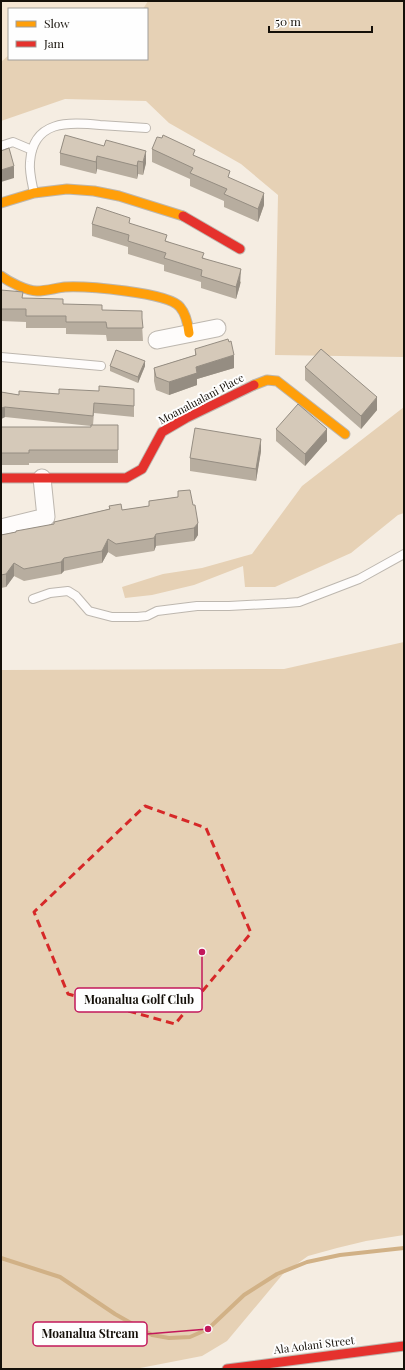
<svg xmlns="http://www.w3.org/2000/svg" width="405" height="1370" viewBox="0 0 405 1370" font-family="'Playfair Display',serif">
<rect width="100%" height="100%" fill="#f5ede2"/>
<polygon fill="#f5e6d3" points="1,1 178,1 147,9 9,9 9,59 1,68"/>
<g fill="#e6d1b5">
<polygon points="148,1 404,1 404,357 275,355 278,195 241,164 169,123 146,101 65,99 1,121 1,62 9,55 9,59 147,59 147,9 143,9"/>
<polygon points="404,407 404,513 398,515 351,553 275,587 245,587 243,566 194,585 152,595 125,598 122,587 163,574 202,568 252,554 302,486"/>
<polygon points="404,642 404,1235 366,1241 337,1248 308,1256 283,1274 227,1341 202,1356 135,1369 1,1369 1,670 284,669"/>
</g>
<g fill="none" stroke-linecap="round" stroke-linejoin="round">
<polyline stroke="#d1b186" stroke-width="4" points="1,1258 60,1277 115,1314 152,1335 169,1338 190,1337 208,1329 244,1295 277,1274 307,1262 340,1255 404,1248"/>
<defs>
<g id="lane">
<polyline points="1,146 13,142 32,150"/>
<path d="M34 193C32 183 29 172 30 162 33 120 68 122 100 125 115 126 131 127 146 128"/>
<polyline points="1,357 101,366"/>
<polyline points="33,599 50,593 68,591 76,596 89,611 112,617 137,617 147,616 157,611 197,606 229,606 287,603 299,602 359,579 404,554"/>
</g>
<g id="street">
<polyline points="157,340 217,328"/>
<polyline points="1,528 46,517 42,478"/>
</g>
<g id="slow">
<polyline points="1,203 34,193 67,189 94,191 119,196 183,216"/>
<path d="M1 276C9 282 27 291 37 291 46 291 56 288 65 287 85 286 168 292 180 307 186 314 188 324 189 333"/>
<polyline points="254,385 267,380 277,381 345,434"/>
</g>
<g id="jam">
<polyline points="183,216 240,249"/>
<polyline points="1,478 126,478 142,469 162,432 186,418 254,385"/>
<polyline points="227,1369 404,1346"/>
</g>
</defs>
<use href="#lane" stroke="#bdb7af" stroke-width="10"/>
<use href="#street" stroke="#bdb7af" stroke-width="19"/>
<use href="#slow" stroke="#bdb7af" stroke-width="11"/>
<use href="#jam" stroke="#bdb7af" stroke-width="11"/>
<use href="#lane" stroke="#fefcfb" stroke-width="8"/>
<use href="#street" stroke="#fefcfb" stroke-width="17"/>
<use href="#slow" stroke="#ff9f0a" stroke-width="9"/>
<use href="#jam" stroke="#e5322d" stroke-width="9"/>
</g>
<g fill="#b7ad9f">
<polygon points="65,135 146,163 143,175 138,174 137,179 97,169 96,174 60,165 60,153"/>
<polygon points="162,138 195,156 230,178 264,205 258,222 224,207 224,201 190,186 190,179 152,162 152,149"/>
<polygon points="92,224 130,224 204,258 241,282 240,285 236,299 201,288 201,282 164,271 164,265 128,254 128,247 92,236"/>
<polygon points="1,290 23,298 102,310 142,324 143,341 107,341 106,335 66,334 66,328 26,328 26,322 1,321"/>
<polygon points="195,349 234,368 197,379 197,385 169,395 156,390 154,381 154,368 195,355"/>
<polygon points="110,366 145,366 138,383 110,371"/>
<polygon points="305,367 377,410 361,429 305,380"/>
<polygon points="134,389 134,417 94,413 93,425 118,425 118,463 29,463 29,465 1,465 1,427 91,427 91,426 5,417 1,419 1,392 19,395 59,394"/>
<polygon points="276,429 327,441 305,466 276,441"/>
<polygon points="261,451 256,481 190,471 190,458"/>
<polygon points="178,491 198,535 194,541 156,546 154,551 116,557 108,552 102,563 64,571 61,574 24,581 14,576 6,587 1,588 1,535 54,524 54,522 109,509 109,506 122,510 149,506 149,501 178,497"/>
</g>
<g fill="#958d82">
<polygon points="146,151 146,163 143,175 143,162"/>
<polygon points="97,156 97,169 96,174 96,162"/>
<polygon points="138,161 138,174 137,179 137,166"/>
<polygon points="14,166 14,178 1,182 1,170"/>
<polygon points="264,193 264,205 258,222 258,209"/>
<polygon points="241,269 240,285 236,299 236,287"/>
<polygon points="234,355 234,368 197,379 197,385 169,395 169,382 196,367"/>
<polygon points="145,361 145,366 138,383 138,377"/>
<polygon points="377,397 377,410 361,429 361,416"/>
<polygon points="5,407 5,417 1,419 1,408"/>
<polygon points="327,429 327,441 305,466 305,454"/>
<polygon points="261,439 261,451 256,481 256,469"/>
<polygon points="198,523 198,535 194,541 194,528"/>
<polygon points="156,534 156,546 154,551 154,538"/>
<polygon points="108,539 108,552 102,563 102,551"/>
<polygon points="64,558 64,571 61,574 61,562"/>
<polygon points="14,563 14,576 6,587 6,574"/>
</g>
<g fill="#d5c9b9" stroke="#958d82">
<polygon points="65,135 104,146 106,140 146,151 143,162 138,161 137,166 97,156 96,162 60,153"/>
<polygon points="163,135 195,150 193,155 230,171 228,177 264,193 258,209 224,194 227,189 190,173 193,168 152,149 157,137 162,138"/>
<polygon points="9,148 14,166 1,170 1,151"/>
<polygon points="97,207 130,218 129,223 167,235 165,241 204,253 202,258 241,269 240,273 236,287 201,276 202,270 164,258 166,253 128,241 129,235 92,224"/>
<polygon points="1,290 23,292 22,298 63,299 63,304 102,305 102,310 142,311 142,318 143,328 107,328 106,322 66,322 66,316 26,316 26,309 1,309"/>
<polygon points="228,339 229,342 231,341 234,355 196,367 197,373 169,382 156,377 154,368 196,355 195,349"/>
<polygon points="321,349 377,397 361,416 305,367"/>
<polygon points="116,350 145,361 138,377 110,366"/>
<polygon points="99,386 134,389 134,406 94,403 93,416 5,407 1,408 1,392 19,395 19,391 59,394 59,389 99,391"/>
<polygon points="298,404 327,429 305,454 276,429"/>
<polygon points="91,425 118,425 118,450 29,450 29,453 1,453 1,427 91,427"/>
<polygon points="195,428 261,439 256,469 190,458"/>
<polygon points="190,490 193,505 195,505 198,523 194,528 156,534 154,538 116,544 108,539 102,551 64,558 61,562 24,569 14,563 6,574 1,575 1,535 16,532 16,531 54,524 54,522 110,509 109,506 121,504 122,510 149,506 149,501 178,497 178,491"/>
</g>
<path fill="none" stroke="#d62828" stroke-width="3" stroke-dasharray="8 5" stroke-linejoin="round" d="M145 806 206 828 251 933 175 1024 68 994 34 912Z"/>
<g text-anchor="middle" stroke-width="4" stroke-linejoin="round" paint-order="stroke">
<g font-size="11" fill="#151009" stroke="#fefefe">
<text transform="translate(201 399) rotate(-28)" y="4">Moanalualani Place</text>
<text transform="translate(314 1345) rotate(-7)" y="4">Ala Aolani Street</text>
</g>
</g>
<path fill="none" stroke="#c2185b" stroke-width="1.5" d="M202 952L202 1000M208 1329L147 1334"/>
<g fill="#c2185b" stroke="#fefefe" stroke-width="1.5">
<circle cx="202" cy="952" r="4"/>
<circle cx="208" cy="1329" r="4"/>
</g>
<g fill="#fefefe" stroke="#c2185b" stroke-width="1.5">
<rect x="75" y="988" width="127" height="24" rx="4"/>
<rect x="33" y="1322" width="114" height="24" rx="4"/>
</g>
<g font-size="12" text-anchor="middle" font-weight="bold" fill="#151009">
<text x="139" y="1004">Moanalua Golf Club</text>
<text x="90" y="1338">Moanalua Stream</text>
</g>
<rect width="405" height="1370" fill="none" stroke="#151009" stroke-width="4"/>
<rect x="8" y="8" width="140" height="52" fill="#fefefe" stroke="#a19f9c"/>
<rect x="16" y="21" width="20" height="6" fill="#ff9f0a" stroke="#a19f9c"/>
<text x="44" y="28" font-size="12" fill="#151009">Slow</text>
<rect x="16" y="41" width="20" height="6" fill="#e5322d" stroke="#a19f9c"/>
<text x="44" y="48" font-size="12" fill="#151009">Jam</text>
<path d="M269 26v6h103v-6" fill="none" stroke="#151009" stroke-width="2"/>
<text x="275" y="26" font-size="12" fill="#151009" stroke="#fefefe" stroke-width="3" paint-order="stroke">50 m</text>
</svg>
